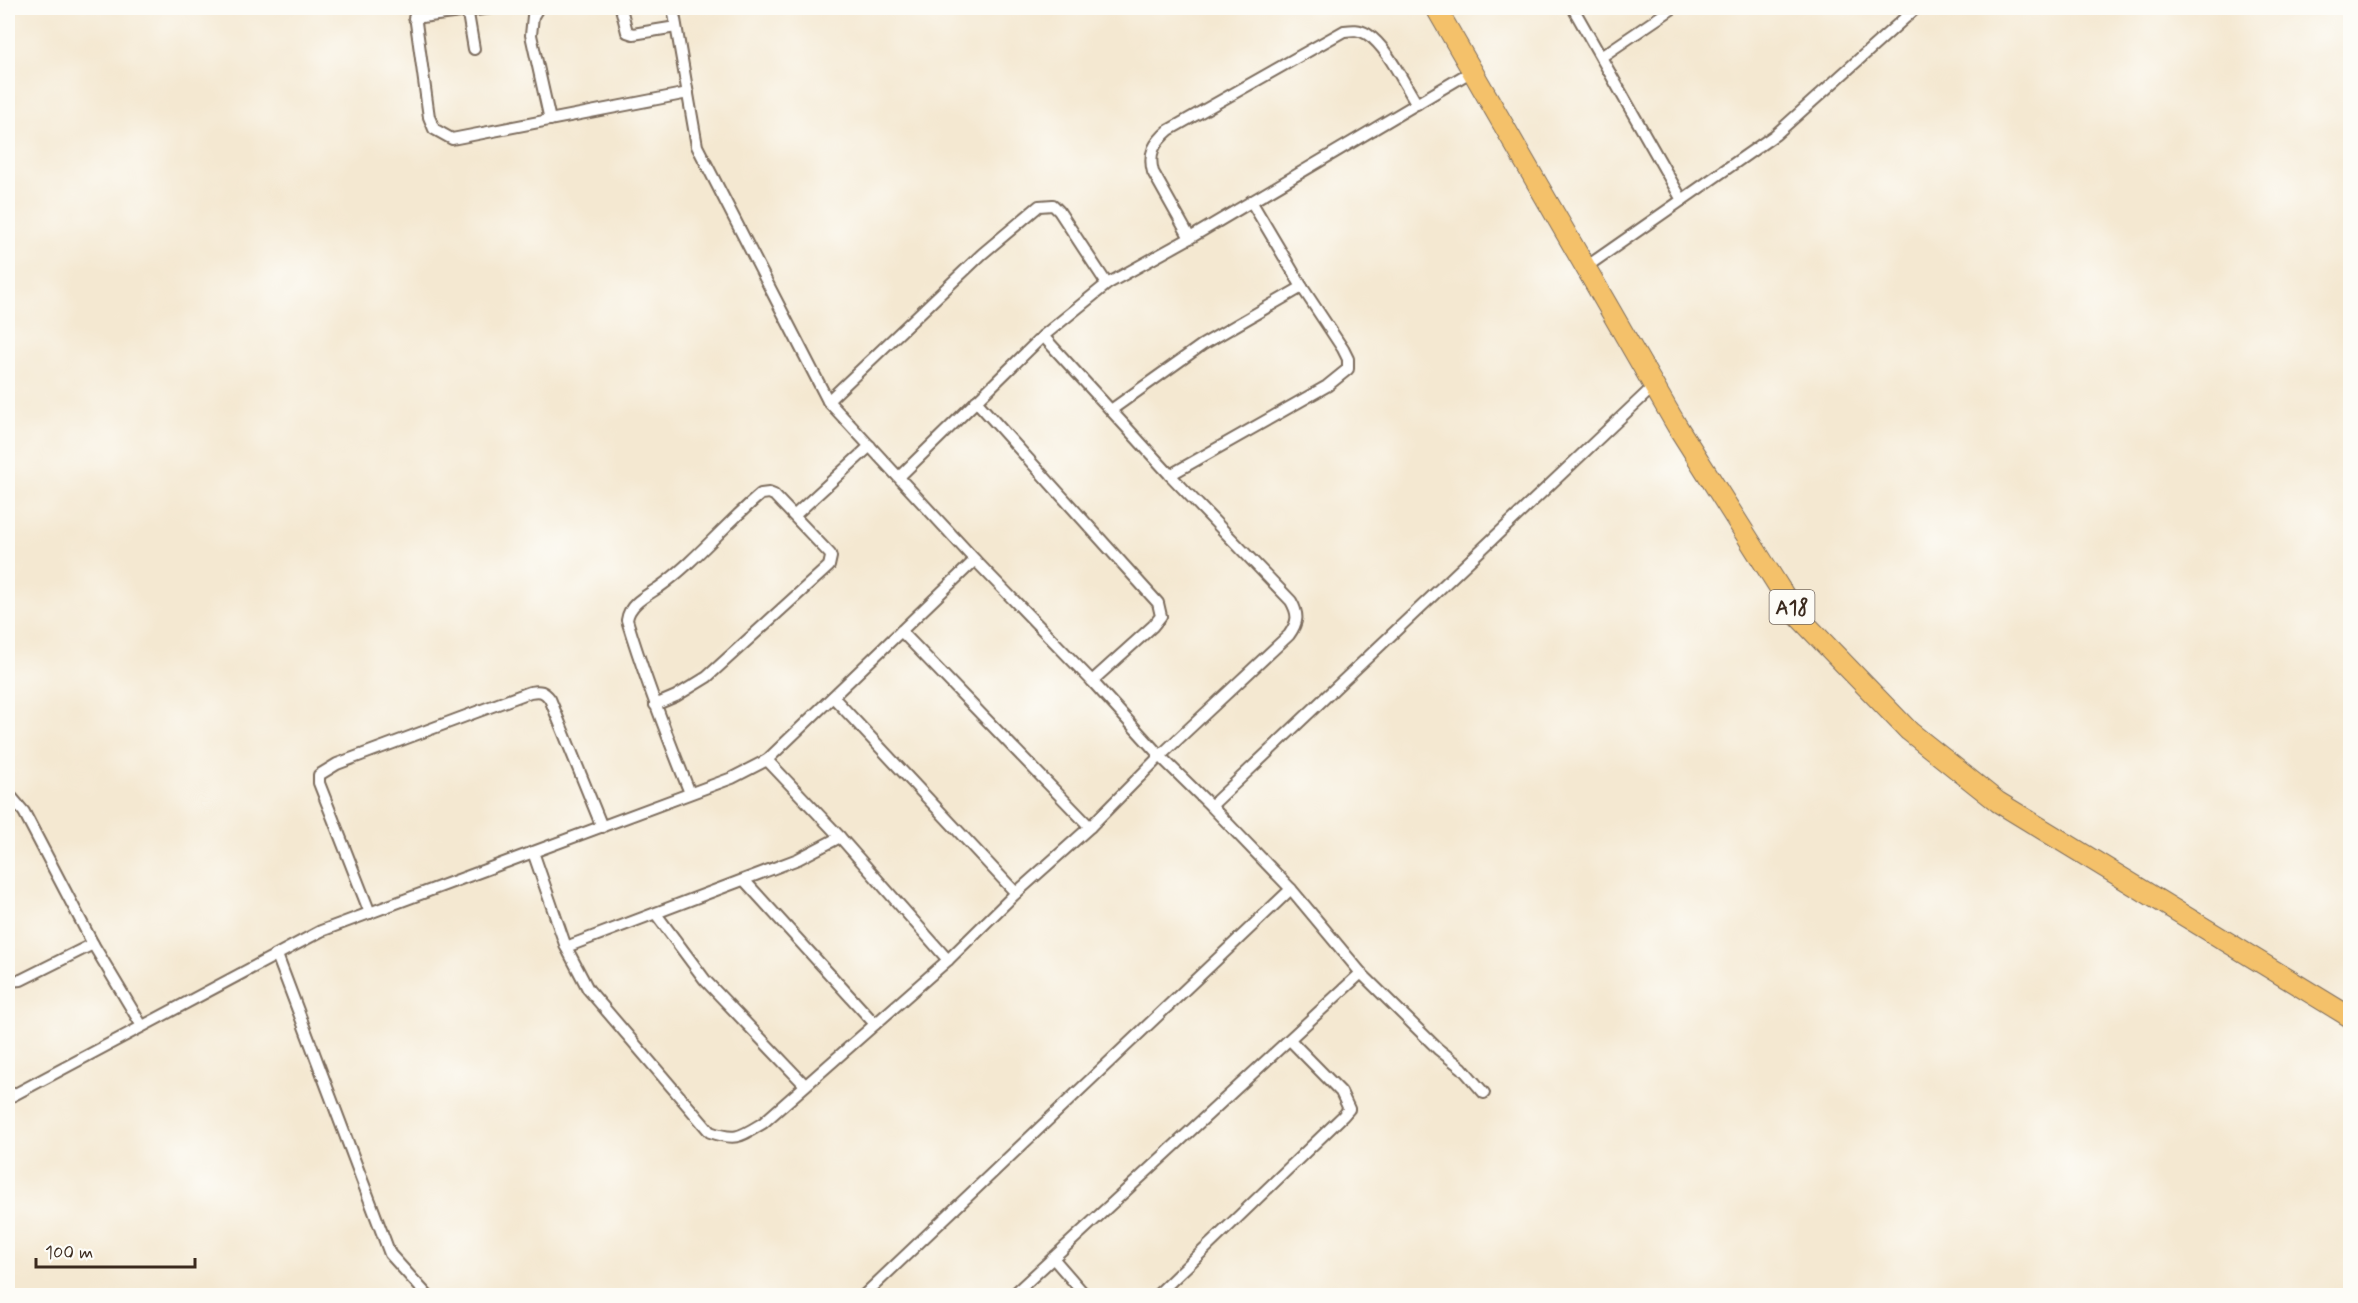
<svg xmlns="http://www.w3.org/2000/svg" width="2358" height="1303" viewBox="0 0 2358 1303" font-family="Mynerve,sans-serif">
<rect width="100%" height="100%" fill="#fdfcf7"/>
<filter id="ink" filterUnits="userSpaceOnUse"><feTurbulence type="fractalNoise" baseFrequency=".0167" numOctaves="2"/><feDisplacementMap in="SourceGraphic" scale="12" xChannelSelector="R" yChannelSelector="G"/><feConvolveMatrix kernelMatrix="1 2 1 2 8 2 1 2 1" color-interpolation-filters="sRGB"/></filter>
<filter id="wash" filterUnits="userSpaceOnUse"><feTurbulence type="fractalNoise" baseFrequency=".008" numOctaves="4" result="noise"/><feDisplacementMap in="SourceGraphic" scale="24" xChannelSelector="R" yChannelSelector="G"/><feGaussianBlur stdDeviation="1.35" result="paint"/><feColorMatrix in="noise" values="0 0 0 0 0 0 0 0 0 0 0 0 0 0 0 0 0 1.4 0 .05"/><feComposite in="paint" operator="in"/></filter>
<g filter="url(#wash)">
<rect width="100%" height="100%" fill="#f4e8d1"/>
</g>
<g filter="url(#ink)">
<g fill="none" stroke-linecap="round" stroke-linejoin="round">
<defs>
<g id="street">
<polyline points="414,8 429,117 434,129 452,139 688,93"/>
<polyline points="467,8 474,49"/>
<polyline points="538,8 533,16 531,35 550,120"/>
<polyline points="621,8 627,32 633,34 676,27"/>
<polyline points="673,8 697,146 828,401 975,560 1092,681 1160,756 1211,806 1291,889 1361,973 1438,1049 1462,1068 1484,1093"/>
<polyline points="1573,8 1682,200"/>
<polyline points="414,18 491,8"/>
<polyline points="1601,57 1673,8"/>
<path d="M1190 238 1153 172C1148 153 1154 143 1169 130L1344 31C1352 30 1359 29 1367 34 1387 46 1404 84 1417 104"/>
<polyline points="1586,267 1775,135 1916,8"/>
<polyline points="828,401 982,254 1039,206 1053,205 1059,211 1107,284"/>
<polyline points="976,401 1158,603 1161,616 1153,626 1092,681"/>
<polyline points="1111,410 1202,345 1302,287"/>
<polyline points="1170,475 1327,386 1348,369 1348,359 1343,349 1302,287 1251,201"/>
<polyline points="899,477 1043,336 1107,284 1190,238 1472,71"/>
<polyline points="795,515 870,446"/>
<polyline points="901,631 1090,827"/>
<polyline points="833,697 1016,893"/>
<path d="M655 705 676 696 707 677 829 566 831 557 830 554 774 495 769 493 761 494C725 524 696 561 658 588 646 596 629 604 627 620 645 679 667 736 690 793"/>
<polyline points="767,760 840,837 948,960"/>
<polyline points="8,793 24,812 93,944 142,1026"/>
<polyline points="1211,806 1654,386"/>
<path d="M533 852 566 947 588 989 710 1132C736 1141 740 1137 763 1123L948 960 1016 893 1090 827 1160 756 1289 635C1298 622 1299 615 1291 601L1170 475 1043 336"/>
<polyline points="744,880 875,1024"/>
<path d="M370 913 319 783V775L337 764 530 692C540 690 544 691 550 699L602 827"/>
<polyline points="656,914 705,980 805,1085"/>
<polyline points="566,947 798,859 840,837"/>
<polyline points="277,955 390,1254 428,1296"/>
<polyline points="8,981 21,980 93,944"/>
<polyline points="8,1098 321,931 732,778 767,760 975,560"/>
<polyline points="1053,1258 1086,1296"/>
<polyline points="863,1296 1291,889"/>
<polyline points="1012,1296 1361,973"/>
<polyline points="1156,1296 1343,1116 1349,1109 1341,1092 1290,1040"/>
</g>
<polyline id="highway" points="1436,8 1677,426 1796,614 1909,731 1998,802 2350,1017"/>
</defs>
<use href="#street" stroke="#7c6c5d" stroke-width="14"/>
<use href="#highway" stroke="#7c6c5d" stroke-width="22"/>
<use href="#street" stroke="#fff" stroke-width="10"/>
<use href="#highway" stroke="#f4c16a" stroke-width="20"/>
</g>
</g>
<g text-anchor="middle" stroke-width="5" stroke-linejoin="round" paint-order="stroke">
<rect fill="#fdfcf7" stroke="#75695f" stroke-width="1.5" x="1769.5" y="590" width="45" height="34" rx="4.5"/>
<g font-size="20" font-weight="bold" fill="#3b2a1e">
<text x="1792" y="614">A18</text>
</g>
</g>
<rect width="2358" height="1303" fill="none" stroke="#fdfcf7" stroke-width="30"/>
<path d="M36 1258v9h159v-9" fill="none" stroke="#3b2a1e" stroke-width="3"/>
<text x="45" y="1258" font-size="18" fill="#3b2a1e" stroke="#fdfcf7" stroke-width="4.5" paint-order="stroke">100 m</text>
</svg>
